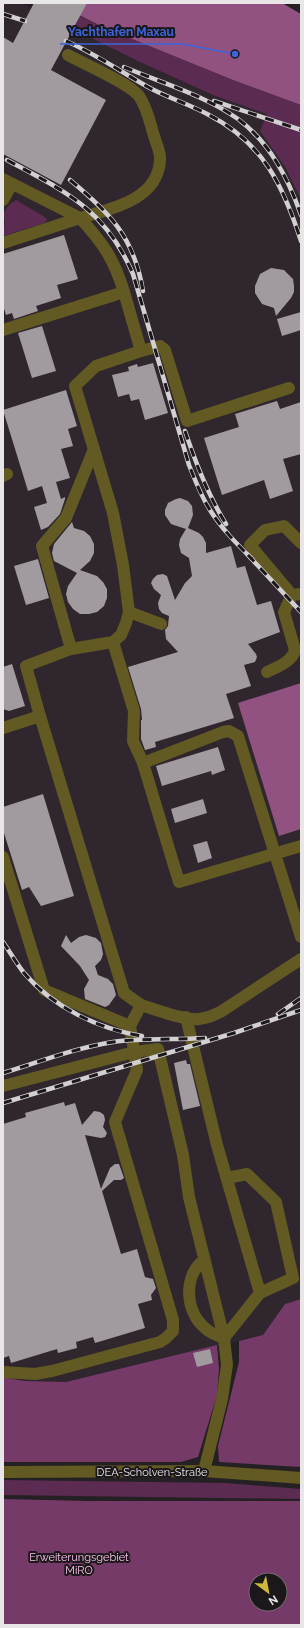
<svg xmlns="http://www.w3.org/2000/svg" width="304" height="1628" viewBox="0 0 304 1628" font-family="Raleway,sans-serif">
<rect width="100%" height="100%" fill="#242023"/>
<polygon fill="#30272e" points="3,3 21,3 140,62 213,95 301,125 260,130 285,167 301,199 301,1299 285,1304 263,1335 66,1382 24,1381 3,1377"/>
<g fill="#5c2b51">
<polygon points="80,16 105,28 233,80 301,105 301,199 285,167 260,131 267,114 213,95 140,62 73,29"/>
<polygon points="16,200 45,217 47,220 44,223 3,236 5,221 3,214 9,205"/>
<polygon points="3,1480 226,1483 301,1489 301,1499 3,1495"/>
</g>
<g fill="#763a69" fill-rule="evenodd">
<polygon points="301,1299 301,1467 219,1462 218,1446 239,1362 239,1341 263,1335 285,1304"/>
<polygon points="217,1345 219,1369 217,1395 198,1457 181,1462 3,1462 3,1377 24,1381 66,1382"/>
<path d="M3 1499 88 1501H301V1625H3ZM256 1580H280V1604H256Z"/>
</g>
<g fill="#915282">
<polygon points="55,3 282,3 301,14 301,105 233,80 105,28"/>
<polygon points="301,683 301,829 279,836 238,703"/>
</g>
<g fill="#a19b9f">
<polygon points="34,3 87,3 51,70 106,100 61,185 3,154 3,37 13,43"/>
<polygon points="64,235 78,279 57,285 61,298 36,306 38,311 14,319 12,313 6,315 3,305 3,254"/>
<polygon points="271,268 284,270 293,279 294,286 294,292 291,298 276,316 274,308 262,304 255,293 255,286 260,274"/>
<polygon points="301,312 301,330 282,336 277,319"/>
<polygon points="42,326 56,371 32,378 18,333"/>
<polygon points="153,363 168,413 145,420 139,399 131,401 129,394 118,397 112,375 129,371 128,367 137,364 138,367"/>
<polygon points="66,390 77,426 68,429 73,446 61,449 70,478 56,482 61,499 65,497 65,499 60,514 48,527 41,530 34,507 47,503 42,486 28,491 3,410"/>
<polygon points="277,401 280,409 301,402 301,454 283,459 293,491 270,499 264,480 222,495 204,438 239,427 235,414"/>
<polygon points="180,498 188,501 192,506 193,515 188,528 199,533 203,537 206,543 206,553 231,546 237,568 245,566 257,605 271,601 280,632 248,644 256,654 257,657 255,662 244,665 251,686 226,694 234,718 155,742 156,747 145,750 141,739 141,720 142,720 141,709 128,667 178,652 166,639 165,630 168,626 169,616 162,613 159,609 158,603 161,595 154,589 151,583 153,579 157,575 163,574 167,576 175,600 185,583 192,576 189,558 181,553 179,545 180,539 186,529 171,524 165,515 165,510 168,503 176,499"/>
<polygon points="72,522 74,528 84,531 90,536 94,544 94,553 90,561 80,570 97,576 103,582 107,589 107,598 104,606 97,612 89,614 80,614 73,609 68,602 66,594 68,586 77,573 54,561 52,553 54,544"/>
<polygon points="38,559 49,598 26,605 14,566"/>
<polygon points="12,664 25,706 9,711 3,709 3,667"/>
<polygon points="218,747 225,770 212,775 211,771 162,786 156,766"/>
<polygon points="43,794 74,896 41,906 29,887 22,890 3,830 3,807"/>
<polygon points="203,799 207,813 175,823 171,809"/>
<polygon points="207,841 212,858 198,863 193,845"/>
<polygon points="66,935 71,943 79,937 86,935 96,938 101,943 103,954 101,960 95,966 98,975 108,979 113,984 116,995 109,1005 105,1007 85,999 84,989 89,980 80,966 61,946"/>
<polygon points="186,1060 187,1064 190,1064 200,1106 183,1110 174,1063"/>
<polygon points="64,1102 65,1106 75,1103 82,1125 94,1111 100,1112 104,1115 105,1120 103,1127 107,1133 105,1137 101,1138 85,1135 101,1189 110,1168 115,1164 119,1164 124,1178 121,1180 114,1180 102,1191 121,1254 137,1249 145,1277 153,1279 156,1288 151,1295 152,1300 138,1304 145,1328 95,1343 93,1337 76,1342 77,1348 58,1353 57,1349 11,1363 9,1356 3,1358 3,1124 26,1117 25,1113"/>
<polygon points="210,1349 213,1363 197,1367 193,1353"/>
</g>
<g fill="none" stroke-linecap="round" stroke-linejoin="round">
<g stroke="#625923" stroke-width="12">
<path d="M3 179 80 218C111 209 158 200 160 160 161 153 156 143 154 136 150 123 147 107 139 96 129 83 84 64 68 55"/>
<polyline points="3,200 12,184"/>
<path d="M3 243 80 218C103 243 114 259 124 292L3 330"/>
<polyline points="124,292 141,351 160,346 165,350 187,421 289,388"/>
<polyline points="3,476 7,474"/>
<polyline points="301,543 284,526 265,530 250,545 292,595 301,594"/>
<polyline points="129,612 161,624"/>
<polyline points="113,642 134,711 133,741 143,763 223,732 229,731 238,736 301,937"/>
<polyline points="71,649 113,642 121,635 126,623 129,612 123,565 113,513 75,386 96,366 141,351"/>
<path d="M267 672C277 667 292 662 295 650L284 612 292 595"/>
<polyline points="40,716 124,993 141,1005"/>
<polyline points="3,728 40,716 26,666 71,649 42,546 66,518 94,449"/>
<polyline points="143,763 179,882 301,846"/>
<polyline points="3,857 44,990 130,1026 137,1070 115,1122 173,1320 173,1331 166,1338 160,1342 52,1371 35,1374 3,1372"/>
<path d="M186 1017 217 1145 260 1293 224 1338C218 1336 210 1333 205 1328 185 1311 183 1276 204 1260"/>
<path d="M130 1026 141 1005C154 1009 185 1021 199 1019 207 1018 215 1015 222 1011L301 959"/>
<polyline points="3,1086 134,1052 158,1049 183,1155 189,1197 224,1338 227,1365 222,1399 204,1471"/>
<polyline points="227,1178 247,1174 276,1202 293,1278 260,1293"/>
<polyline points="3,1472 204,1471 301,1478"/>
</g>
<defs>
<g id="rail">
<polyline points="3,14 25,21"/>
<path d="M66 41C96 54 121 72 148 87 168 98 189 104 209 115 263 143 283 185 301 241"/>
<path d="M124 67C162 83 204 95 238 119 270 143 288 178 301 215"/>
<polyline points="214,101 301,130"/>
<path d="M7 160C66 192 105 209 133 274L189 465C195 480 201 496 210 510 221 528 237 544 252 559"/>
<path d="M70 180C110 213 134 237 143 291"/>
<path d="M185 431C196 464 208 495 226 524"/>
<polyline points="248,555 301,612"/>
<path d="M3 942C10 952 16 963 24 973 53 1007 98 1029 142 1036"/>
<polyline points="278,1014 301,998"/>
<path d="M3 1073C39 1062 75 1048 113 1042 143 1038 174 1040 205 1038"/>
<polyline points="3,1103 234,1033 301,1010"/>
</g>
</defs>
<use href="#rail" stroke="#d3d0d2" stroke-width="4.5"/>
<use href="#rail" stroke="#1b171a" stroke-width="3" stroke-dasharray="9" stroke-linecap="butt"/>
</g>
<g text-anchor="middle" stroke-width="4" stroke-linejoin="round" paint-order="stroke">
<g font-size="11" fill="#e9e6e8" stroke="#1b171a">
<text x="152" y="1476">DEA-Scholven-Straße</text>
</g>
<g font-size="11" fill="#fbc4ec" stroke="#1b171a">
<text x="79" y="1561">Erweiterungsgebiet<tspan x="79" dy="13">MiRO</tspan></text>
</g>
</g>
<path fill="none" stroke="#3c65da" stroke-width="1.5" d="M235 54L182 44H60"/>
<circle fill="#3c65da" stroke="#1b171a" stroke-width="1.5" cx="235" cy="54" r="4"/>
<g font-size="12" text-anchor="middle" font-weight="bold" fill="#3c65da" stroke="#1b171a" stroke-width="4" stroke-linejoin="round" paint-order="stroke">
<text x="121" y="36">Yachthafen Maxau</text>
</g>
<rect width="304" height="1628" fill="none" stroke="#e9e6e8" stroke-width="8"/>
<g transform="translate(268 1592) rotate(148)"><circle r="19" fill="#1b171a" stroke="#6d6a6c"/>
<path d="M0-3L7 15L0 10L-7 15Z" fill="#ceb838"/>
<text y="-6" font-size="11" font-weight="bold" text-anchor="middle" fill="#e9e6e8">N</text>
</g>
</svg>
